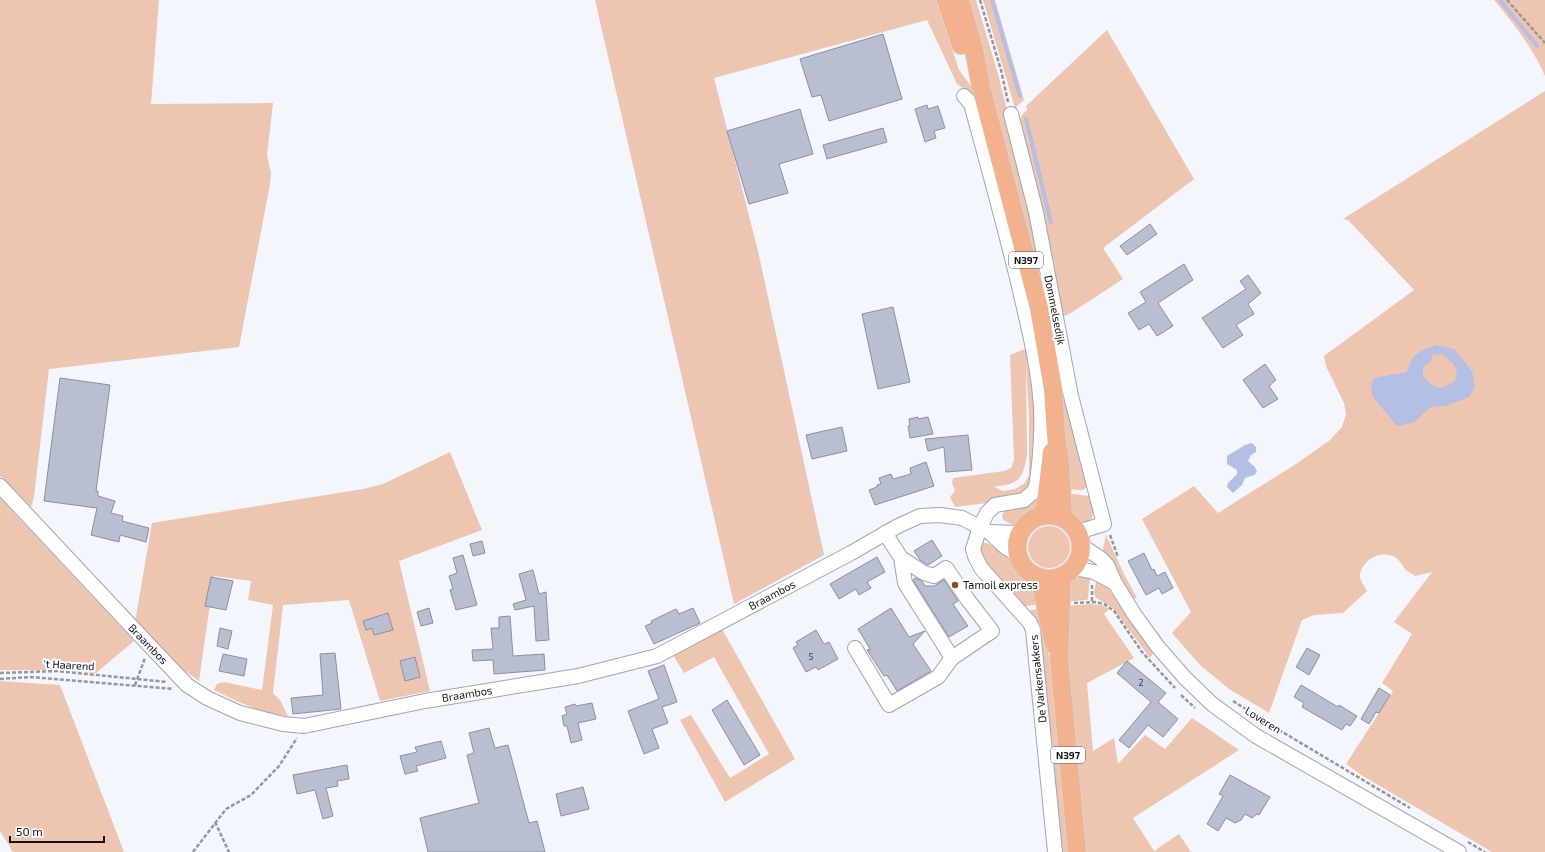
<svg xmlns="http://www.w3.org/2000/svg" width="1545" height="852" viewBox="0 0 1545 852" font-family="'Exo 2',sans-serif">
<rect width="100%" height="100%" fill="#f3f6fd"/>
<g fill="#eec5b0" fill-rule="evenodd">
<polygon points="0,0 159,0 151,104 273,103 267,155 271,173 270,184 239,347 49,369 34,497 31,507 0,476"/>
<polygon points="595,0 936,0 959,70 971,86 982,119 1042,408 970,93 957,84 927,20 714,78 758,251 824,555 734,604"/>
<polygon points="965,0 976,0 998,74 1032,213 1088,486 1083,490 1065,489"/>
<polygon points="983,0 995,0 1024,100 1015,108"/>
<path d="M1494 0H1545V76C1533 48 1514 24 1494 0Z"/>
<polygon points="1107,30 1194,179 1103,248 1123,279 1071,313 1060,318 1019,122 1022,115 1027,110 1026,106"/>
<path d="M1545 91V852H1492L1361 775 1346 764 1393 691 1382 683 1412 634 1394 622 1432 572 1415 576C1413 574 1410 573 1407 571 1401 565 1399 556 1389 555 1376 552 1360 563 1360 576 1360 581 1365 587 1367 591L1343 613 1314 615 1302 620 1269 713 1229 689 1200 665 1172 633 1191 612 1142 519 1194 486 1218 513 1296 464 1330 440 1342 427 1346 414 1344 403 1326 366 1324 356 1414 290 1348 220 1343 219Z"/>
<path d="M1023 322 1035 390 1034 481 1020 499 955 507 950 497 955 491 952 483 953 478 1004 471 1011 468 1014 460 1010 355 1025 349ZM1026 364 1029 419V475L1025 483 1015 489 1003 491 994 487C999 485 1005 486 1010 484 1023 480 1025 467 1027 455Z"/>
<path d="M450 452 482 530 399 561 430 691 380 701 349 600 283 605 273 693 280 700 288 716C261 714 239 702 214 690L217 684 224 682 262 690 273 605 248 600 251 581 214 576 199 681 179 667 135 622 152 523 363 489 383 484Z"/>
<polygon points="1043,491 1036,510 1013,525 1003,520 1002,515 1006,509"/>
<path d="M1066 493 1089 496 1094 511 1091 520C1073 532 1069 505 1066 493Z"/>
<polygon points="0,498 134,641 96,673 58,670 0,670"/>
<circle cx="1049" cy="547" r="21"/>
<polygon points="1106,535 1124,574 1137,598 1133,599 1118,572 1102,554"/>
<polygon points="981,543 987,543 1010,557 1022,575 1034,585 1041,604 1020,607 979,560 977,550"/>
<path d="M1085 576H1090L1088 599 1086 600 1063 602C1068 587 1067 579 1085 576Z"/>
<polygon points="1097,578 1108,588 1153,653 1150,658 1113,608 1095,597 1094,592"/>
<polygon points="1091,604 1101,605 1109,609 1104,614 1134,658 1087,683 1093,751 1114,738 1118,764 1145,735 1165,749 1192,718 1239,750 1133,818 1154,851 1179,834 1191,852 1084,852 1064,606"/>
<polygon points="1042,608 1055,699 1070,852 1057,852 1027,611"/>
<polygon points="722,629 795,759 725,802 680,720 691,715 730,778 769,754 714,657 684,673 673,655"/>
<polygon points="0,681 60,685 124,852 13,852 0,831"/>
</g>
<g fill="#b3bfe5" fill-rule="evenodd">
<path d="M1436 345 1454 349 1472 371 1475 387 1469 397 1445 406 1431 407 1413 423 1397 426 1372 396 1371 385 1374 378 1407 372C1412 353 1419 352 1436 345ZM1442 354C1451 361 1461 369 1455 381 1439 391 1435 389 1423 376V367L1430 362 1433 355Z"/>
<polygon points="1252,443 1256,447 1256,452 1251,455 1248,461 1255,467 1257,472 1254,475 1245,478 1242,485 1233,493 1227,487 1228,483 1237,474 1237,470 1227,464 1227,456 1245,445"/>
</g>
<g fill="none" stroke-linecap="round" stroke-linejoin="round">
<g stroke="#b3bfe5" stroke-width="4">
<polyline points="992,0 1020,96"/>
<polyline points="1500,0 1537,46"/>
<polyline points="1026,119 1051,223"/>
</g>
</g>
<g fill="#b9bfd0" stroke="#8a90a0">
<polygon points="883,34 902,99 829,121 821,95 812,97 800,59"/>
<polygon points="927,105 928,109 938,106 945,128 934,131 936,138 925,142 915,109"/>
<polygon points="800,109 813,154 779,164 788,193 749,204 727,131"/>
<polygon points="883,128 887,142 827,159 823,145"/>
<polygon points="1150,224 1157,234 1127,255 1120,246"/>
<polygon points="1184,264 1193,280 1158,303 1173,326 1157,336 1149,324 1139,330 1128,313 1146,302 1140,292"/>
<polygon points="1248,275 1261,293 1248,304 1254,314 1236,325 1243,335 1223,348 1202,318 1246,289 1240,281"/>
<polygon points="893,307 910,382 878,389 862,314"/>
<polygon points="1265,364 1276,380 1269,386 1278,399 1263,408 1243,380"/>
<polygon points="60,378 110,385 96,491 98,491 98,496 115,501 111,513 123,516 122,521 149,528 146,542 120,535 119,542 91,535 97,508 44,501"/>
<polygon points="918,417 918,419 928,417 933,434 910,438 908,426 910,426 909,419"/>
<polygon points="842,427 847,451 812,459 806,435"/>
<polygon points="968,435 972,470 946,472 944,447 928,451 925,439"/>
<polygon points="926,462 934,486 875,505 869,490 877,487 877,485 881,484 879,478 891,474 893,479 911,474 910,468"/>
<polygon points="932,540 942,556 928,565 920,560 914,551"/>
<polygon points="482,541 485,553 473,556 470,544"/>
<polygon points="1144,553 1152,570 1154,569 1157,576 1165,572 1173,588 1162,594 1159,588 1146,595 1128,561"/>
<polygon points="463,555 477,605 456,610 450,590 453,589 449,576 457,573 453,558"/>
<polygon points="877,557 885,572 867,582 871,588 859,595 856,589 839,599 830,584"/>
<polygon points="533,570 539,594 546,592 549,640 536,641 534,606 515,610 513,604 526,600 519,574"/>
<polygon points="211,577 233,581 226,610 205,606"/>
<polygon points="915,578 922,581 925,586 934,586 944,580 958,601 953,604 968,626 949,637 913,580"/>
<polygon points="429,608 433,623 421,626 417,612"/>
<polygon points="693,608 700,623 654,644 645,626 652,623 651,621 676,609 679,614"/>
<polygon points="891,608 909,637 925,631 913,644 931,671 897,691 887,675 884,676 867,650 870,649 858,629"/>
<polygon points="388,613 393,630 374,635 372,628 366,630 363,621"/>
<polygon points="510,616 513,656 544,654 545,670 494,674 493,660 473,661 472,650 493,649 491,628 499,628 499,617"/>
<polygon points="220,628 232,631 228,649 217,646"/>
<polygon points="816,630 824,644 829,642 838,659 818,670 816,667 806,672 793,648 798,645 796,642"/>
<polygon points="1307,648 1320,655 1309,675 1296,667"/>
<polygon points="335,653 341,709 293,714 291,698 323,695 320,654"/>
<polygon points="223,654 247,659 244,676 219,671"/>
<polygon points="415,657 420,677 405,681 400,661"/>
<polygon points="1127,661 1166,693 1158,702 1178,719 1163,737 1148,725 1129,748 1119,740 1151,702 1117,673"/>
<polygon points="664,665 677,702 662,707 668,723 652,729 659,748 644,754 628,711 659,699 648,671"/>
<polygon points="1301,685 1338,707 1339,705 1357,716 1350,726 1346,724 1342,730 1302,707 1304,703 1294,697"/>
<polygon points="1379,688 1390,695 1379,713 1376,712 1369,724 1361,719"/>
<polygon points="727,700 760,755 744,765 712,710"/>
<polygon points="592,703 596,719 578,723 582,740 571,743 567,726 564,726 562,716 567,714 565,707 575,704 576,706"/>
<polygon points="489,728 495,748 508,745 529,823 537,821 545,852 428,852 420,818 479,803 467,755 474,753 469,733"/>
<polygon points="441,741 446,758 416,766 418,771 405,774 400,756 417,752 415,747"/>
<polygon points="347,765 349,779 337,781 338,786 326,788 333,816 323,819 315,790 297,794 293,775"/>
<polygon points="1230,775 1270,797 1259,815 1257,814 1252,818 1245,814 1241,820 1235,823 1226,818 1218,831 1207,824 1223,796 1219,794"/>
<polygon points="583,787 589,809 561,816 556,794"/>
</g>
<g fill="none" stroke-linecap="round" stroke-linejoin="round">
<defs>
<g id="minor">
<path d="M964 96 971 104C988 165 1004 225 1019 286 1028 326 1039 367 1041 409 1042 435 1040 462 1036 487L1033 492 1024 500 995 505 987 513 980 527 973 549 975 556 981 568 1030 623 1033 630 1055 852"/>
<polyline points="1011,114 1036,212 1071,396 1104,524 1078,532"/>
<polyline points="0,486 150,646 187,685 207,698 240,713 283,724 304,726 425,701 578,676 657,656 851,553 898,526 920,516 940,515 962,518 989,532 1005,547 1018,554"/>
<polyline points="989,532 1021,533"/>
<polyline points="885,533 901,558 924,573 934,576 946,568 968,600 992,631 952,658 905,583 901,558"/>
<polyline points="1082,546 1100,558 1107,565 1115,583 1134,614 1158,647 1185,678 1212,704 1256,736 1459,852"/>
<polyline points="1074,568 1094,572 1115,583"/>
<polyline points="855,648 889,705 938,677 952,658"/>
</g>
<g id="major">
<polyline points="946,0 961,45"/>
<polyline points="960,0 974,49 981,87 1039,308 1053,389 1056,435 1060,463 1063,518"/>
<circle cx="1049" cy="547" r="32"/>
<polyline points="1042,516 1046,503 1052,452"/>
<path d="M1062 577C1060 604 1061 630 1059 657L1077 852"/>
<path d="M1040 578C1046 600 1047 624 1055 645"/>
</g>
</defs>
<use href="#minor" stroke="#a0a5b6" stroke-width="16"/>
<use href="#major" stroke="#d4d5d6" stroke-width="20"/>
<g stroke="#95979e" stroke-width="2.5" stroke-dasharray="4 2" stroke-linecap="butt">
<polyline points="980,0 1001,70 1008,102"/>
<polyline points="1507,0 1545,43"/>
<polyline points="1110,535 1118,557"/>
<polyline points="1092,585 1092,602"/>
<polyline points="1074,603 1096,602 1104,604 1114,611 1142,652 1175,688"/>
<polyline points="0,673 57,671 167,682"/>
<polyline points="0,679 30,677 173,689"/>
<polyline points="135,685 145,658"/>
<polyline points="1181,695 1195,708"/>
<polyline points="1233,701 1274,727 1410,808"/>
<polyline points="215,822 229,852"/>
<polyline points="1468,842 1485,852"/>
<polyline points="193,852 226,809 251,795 279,766 297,738"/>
</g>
<use href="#minor" stroke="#fff" stroke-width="14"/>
<use href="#major" stroke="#f1b28d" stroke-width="18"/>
</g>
<circle fill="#8f4a20" stroke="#fff" stroke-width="1.5" cx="955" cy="585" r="4"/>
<g text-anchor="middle" stroke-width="4" stroke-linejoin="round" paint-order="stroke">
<g font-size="9" fill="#3b3e47">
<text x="811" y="660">5</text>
<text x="1141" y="686">2</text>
</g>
<g fill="#fff" stroke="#585a5e" stroke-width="1">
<rect x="1009" y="252" width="34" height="16" rx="3"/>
<rect x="1051" y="747" width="34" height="16" rx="3"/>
</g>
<g font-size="10" font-weight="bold" fill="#111319">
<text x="1026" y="264">N397</text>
<text x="1068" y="759">N397</text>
</g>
<g font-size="11" fill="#111319" stroke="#fff">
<text transform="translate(1055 310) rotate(79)" y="4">Dommelsedijk</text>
<text transform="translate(772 595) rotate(-28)" y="4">Braambos</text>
<text transform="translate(148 644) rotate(46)" y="4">Braambos</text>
<text transform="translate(69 665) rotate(3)" y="4">'t Haarend</text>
<text transform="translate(1038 679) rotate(-96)" y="4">De Varkensakkers</text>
<text transform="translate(467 694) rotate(-9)" y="4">Braambos</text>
<text transform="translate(1263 720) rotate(32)" y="4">Loveren</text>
</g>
<g font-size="11" fill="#111319" stroke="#fff" text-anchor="start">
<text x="963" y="589">Tamoil express</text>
</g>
</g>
<path d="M10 836v6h94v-6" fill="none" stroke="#111319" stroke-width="2"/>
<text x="16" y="836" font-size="12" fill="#111319" stroke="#ffffff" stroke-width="3" paint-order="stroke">50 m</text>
</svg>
